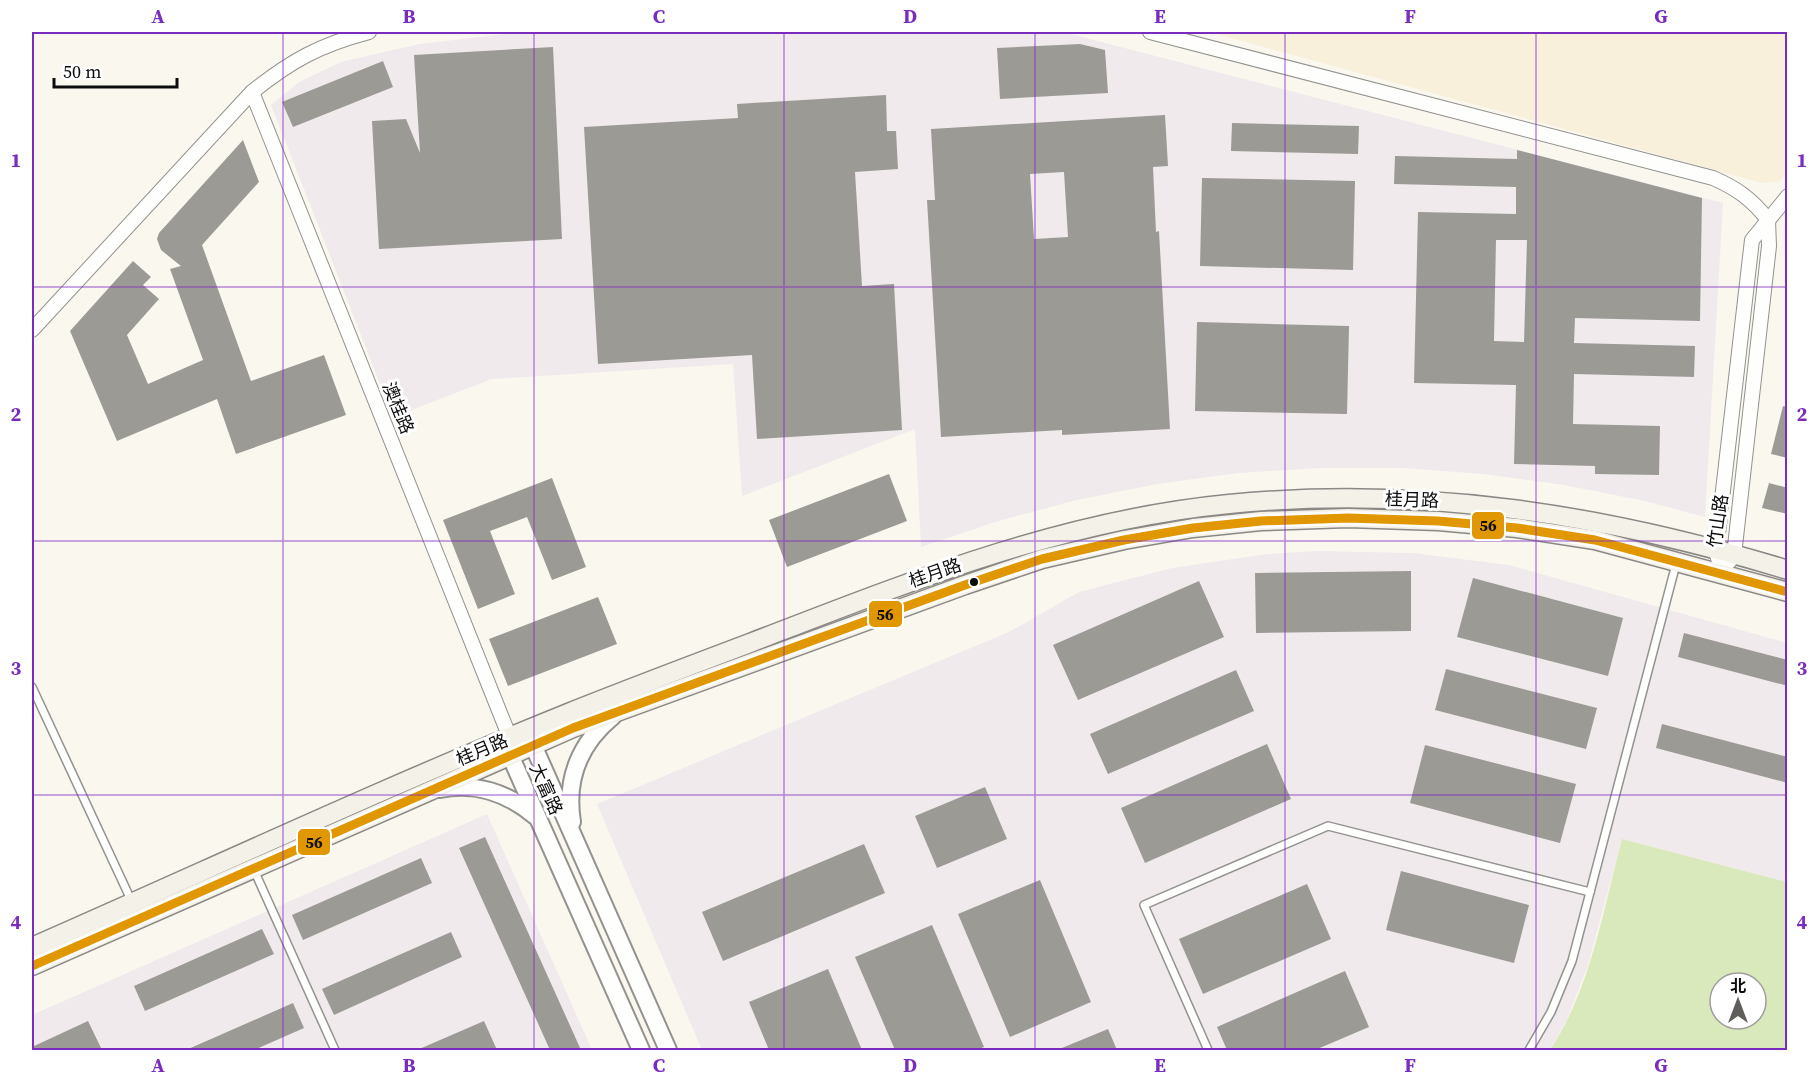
<svg xmlns="http://www.w3.org/2000/svg" width="1819" height="1082" viewBox="0 0 1819 1082" font-family="'Source Serif 4','Noto Sans SC',serif">
<rect width="100%" height="100%" fill="#faf7ef"/>
<g fill="#f0eaed">
<polygon points="522,32 1063,32 1723,203 1705,517 1645,501 1564,485 1483,474 1402,468 1320,468 1238,473 1157,484 1077,500 998,521 921,547 915,429 742,496 733,364 492,379 393,417 271,105 299,82 341,62 419,44"/>
<polygon points="1316,551 1413,553 1509,565 1787,643 1787,882 1622,839 1588,965 1567,1020 1550,1050 702,1050 597,804 1009,632 1079,592 1172,568 1268,554"/>
<polygon points="487,814 592,1050 32,1050 32,1015"/>
</g>
<polygon fill="#f8f0da" points="1209,32 1787,32 1787,173 1780,181 1762,183"/>
<path fill="#dae9bb" fill-rule="evenodd" d="M1622 839 1787 882V1050H1550C1591 988 1603 910 1622 839ZM1720 983H1756V1019H1720Z"/>
<g fill="#9c9a95" fill-rule="evenodd">
<polygon points="1080,44 1105,50 1108,93 1000,99 997,48"/>
<polygon points="553,47 562,239 379,249 372,121 406,119 420,153 414,55"/>
<polygon points="383,61 393,87 293,127 282,102"/>
<polygon points="886,95 887,131 896,131 898,169 855,172 862,286 894,284 902,430 757,439 752,355 598,364 584,127 738,118 737,104"/>
<path d="M1165 115 1168 166 1153 167 1156 232 1159 231 1170 429 1062 435V430L941 437 927 200H935L931 129ZM1064 172 1068 237 1034 239 1030 174Z"/>
<polygon points="1232,123 1359,126 1358,154 1231,151"/>
<polygon points="243,140 259,182 202,245 251,381 324,355 346,415 236,454 217,399 117,441 70,331 133,261 151,277 143,285 159,299 127,335 148,384 203,360 170,269 181,266 161,250 157,239 159,233"/>
<path d="M1517 150 1702 198 1700 321 1575 318 1574 343 1695 346 1694 377 1574 374 1573 424 1660 426 1659 475 1595 474V466L1514 464 1516 385 1414 383 1418 212 1516 214V187L1394 184 1395 156 1517 159ZM1496 240H1527L1524 342 1494 341Z"/>
<polygon points="1202,178 1355,181 1353,270 1200,266"/>
<polygon points="1197,322 1349,326 1347,414 1195,411"/>
<polygon points="1783,406 1788,407 1788,458 1771,454"/>
<polygon points="889,474 907,521 787,567 769,520"/>
<polygon points="552,478 586,567 552,580 527,517 490,531 515,594 478,609 443,520"/>
<polygon points="1769,483 1788,488 1788,514 1762,508"/>
<polygon points="1411,571 1411,631 1256,633 1255,573"/>
<polygon points="1473,578 1623,618 1608,676 1457,637"/>
<polygon points="1199,581 1224,637 1078,700 1053,645"/>
<polygon points="598,597 617,644 508,686 489,639"/>
<polygon points="1684,633 1788,660 1788,686 1678,657"/>
<polygon points="1446,669 1597,708 1586,749 1435,710"/>
<polygon points="1236,670 1254,711 1108,774 1090,734"/>
<polygon points="1662,724 1788,757 1788,783 1656,748"/>
<polygon points="1267,744 1291,799 1145,863 1121,808"/>
<polygon points="1425,745 1576,784 1560,843 1410,803"/>
<polygon points="985,787 1007,839 937,868 915,816"/>
<polygon points="485,837 581,1050 550,1050 459,848"/>
<polygon points="864,844 885,893 723,961 702,912"/>
<polygon points="421,858 432,883 303,940 292,915"/>
<polygon points="1401,871 1529,905 1514,963 1386,930"/>
<polygon points="1040,880 1091,1002 1010,1037 958,914"/>
<polygon points="1307,884 1331,939 1203,994 1179,939"/>
<polygon points="932,925 984,1047 976,1050 895,1050 855,957"/>
<polygon points="262,929 274,954 145,1011 134,986"/>
<polygon points="451,932 462,957 334,1015 322,989"/>
<polygon points="828,969 862,1050 769,1050 749,1002"/>
<polygon points="1345,971 1369,1027 1315,1050 1227,1050 1217,1027"/>
<polygon points="293,1003 304,1028 254,1050 186,1050"/>
<polygon points="88,1021 102,1050 32,1050 32,1047"/>
<polygon points="484,1021 497,1050 417,1050"/>
<polygon points="1108,1029 1117,1050 1057,1050"/>
</g>
<g fill="none" stroke-linecap="round" stroke-linejoin="round">
<defs>
<g id="service">
<polyline points="32,687 132,902"/>
<polyline points="254,870 335,1050"/>
<polyline points="1208,1050 1144,905 1328,826 1590,892"/>
<polyline points="1529,1050 1551,1012 1572,961 1676,564"/>
</g>
<g id="minor">
<path d="M1150 32 1713 178C1736 188 1752 199 1768 220"/>
<polyline points="252,92 510,738"/>
<path d="M32 330 252 92C292 60 320 45 369 32"/>
<polyline points="1729,562 1734,555 1769,246 1768,220"/>
<polyline points="1722,573 1716,551 1752,240 1788,196"/>
</g>
<g id="tertiary">
<path d="M440 789C475 782 508 793 535 816"/>
<path d="M572 822C565 779 580 743 613 716"/>
<polyline points="641,1050 510,755 510,738 533,745 668,1050"/>
</g>
<g id="secondary">
<path d="M32 947C210 869 387 786 568 713 628 689 689 666 750 643 906 583 1061 520 1229 504 1421 485 1604 514 1788 570"/>
<polyline points="32,966 573,728 965,585 1042,559 1124,540 1193,528 1261,521 1348,518 1438,521 1517,528 1595,540 1788,592"/>
</g>
</defs>
<use href="#service" stroke="#93928e" stroke-width="10"/>
<use href="#minor" stroke="#93928e" stroke-width="16"/>
<use href="#tertiary" stroke="#93928e" stroke-width="20"/>
<use href="#secondary" stroke="#8a8885" stroke-width="21"/>
<use href="#service" stroke="#fefefd" stroke-width="7"/>
<use href="#minor" stroke="#fefefd" stroke-width="14"/>
<use href="#tertiary" stroke="#fefefd" stroke-width="16"/>
<use href="#secondary" stroke="#f4f1e8" stroke-width="18"/>
<defs>
<polyline id="bus-1" points="32,966 573,728 965,585 1042,559 1124,540 1193,528 1261,521 1348,518 1438,521 1517,528 1595,540 1788,592"/>
</defs>
<use href="#bus-1" stroke="#fff" stroke-width="14"/>
<use href="#bus-1" stroke="#e09701" stroke-width="9"/>
</g>
<path fill="none" stroke="#7b2cbf" stroke-width="1.5" stroke-opacity="0.55" d="M283 32V1050M534 32V1050M784 32V1050M1035 32V1050M1285 32V1050M1536 32V1050M32 287H1788M32 541H1788M32 795H1788"/>
<circle fill="#0c0c0c" stroke="#fff" stroke-width="2" cx="974" cy="582" r="5"/>
<g text-anchor="middle" stroke-width="6" stroke-linejoin="round" paint-order="stroke">
<g font-size="18" fill="#0c0c0c" stroke="#fff">
<text transform="translate(398 408) rotate(68)" y="6">澳桂路</text>
<text transform="translate(1412 500) rotate(2)" y="6">桂月路</text>
<text transform="translate(1718 521) rotate(-82)" y="6">竹山路</text>
<text transform="translate(935 573) rotate(-19)" y="6">桂月路</text>
<text transform="translate(482 750) rotate(-23)" y="6">桂月路</text>
<text transform="translate(546 789) rotate(66)" y="6">大富路</text>
</g>
</g>
<g stroke="#fff" stroke-width="2">
<rect x="1471" y="511" width="34" height="29" rx="6" fill="#e09701"/>
<rect x="868" y="600" width="35" height="28" rx="6" fill="#e09701"/>
<rect x="297" y="828" width="34" height="28" rx="6" fill="#e09701"/>
</g>
<g font-size="16" text-anchor="middle" font-weight="bold" fill="#111">
<text x="1488" y="531">56</text>
<text x="885" y="620">56</text>
<text x="314" y="848">56</text>
</g>
<rect width="1819" height="1082" fill="none" stroke="#ffffff" stroke-width="66"/>
<g transform="translate(1738 1001)"><circle r="28" fill="#ffffff" stroke="#9e9e9e" stroke-width="1.5"/>
<path d="M0-4.5L10 22L0 15L-10 22Z" fill="#5f5e5b"/>
<text y="-9" font-size="16" font-weight="bold" text-anchor="middle" fill="#0c0c0c">北</text>
</g>
<path d="M54 78v9h123v-9" fill="none" stroke="#0c0c0c" stroke-width="3"/>
<text x="63" y="78" font-size="18" fill="#0c0c0c" stroke="#ffffff" stroke-width="4.5" paint-order="stroke">50 m</text>
<rect x="33" y="33" width="1753" height="1016" fill="none" stroke="#7b2cbf" stroke-width="2"/>
<g font-size="20" text-anchor="middle" font-weight="bold" fill="#7b2cbf">
<text x="158" y="23">A</text>
<text x="409" y="23">B</text>
<text x="659" y="23">C</text>
<text x="910" y="23">D</text>
<text x="1160" y="23">E</text>
<text x="1410" y="23">F</text>
<text x="1661" y="23">G</text>
<text x="16" y="167">1</text>
<text x="1802" y="167">1</text>
<text x="16" y="421">2</text>
<text x="1802" y="421">2</text>
<text x="16" y="675">3</text>
<text x="1802" y="675">3</text>
<text x="16" y="929">4</text>
<text x="1802" y="929">4</text>
<text x="158" y="1072">A</text>
<text x="409" y="1072">B</text>
<text x="659" y="1072">C</text>
<text x="910" y="1072">D</text>
<text x="1160" y="1072">E</text>
<text x="1410" y="1072">F</text>
<text x="1661" y="1072">G</text>
</g>
</svg>
